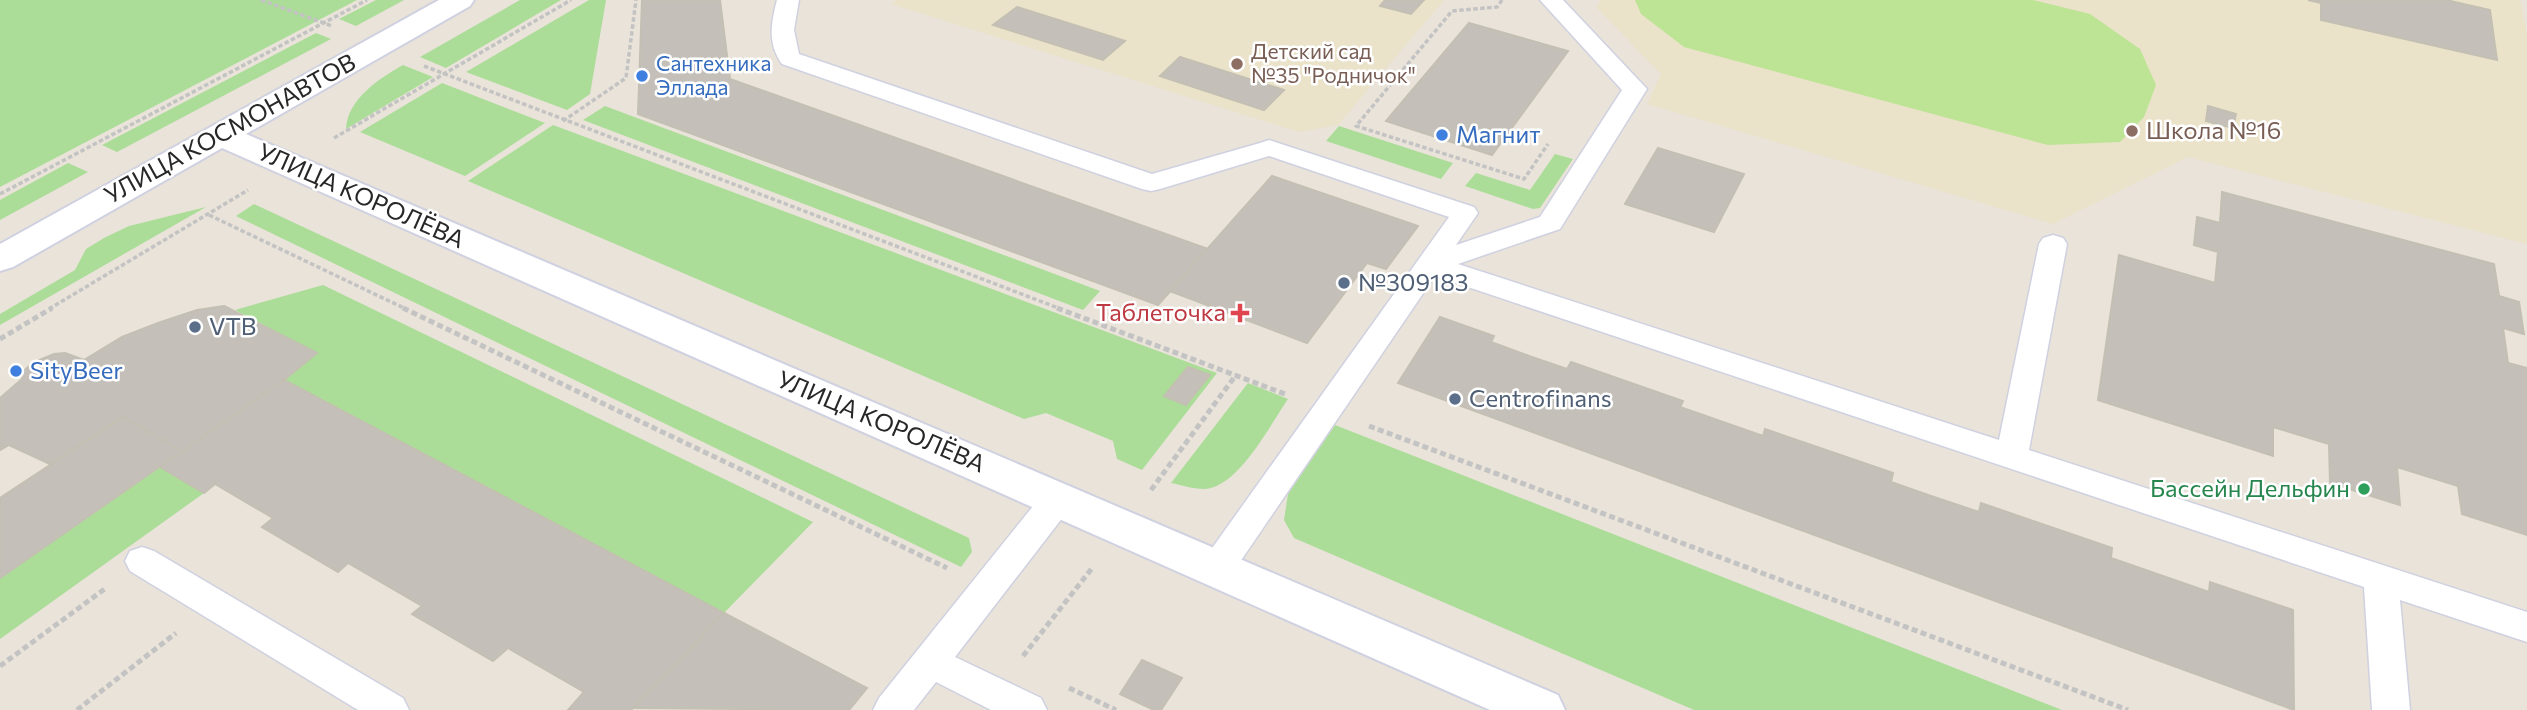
<svg xmlns="http://www.w3.org/2000/svg" width="2527" height="710" viewBox="0 0 2527 710" font-family="Commissioner,sans-serif">
<rect width="100%" height="100%" fill="#e9e3d9"/>
<g fill="#eae2c9">
<polygon points="896,0 1444,0 1338,125 1299,132 891,4"/>
<polygon points="1601,0 2520,0 2527,33 2527,244 2188,157 2053,224 1647,104 1661,74 1596,7"/>
</g>
<g fill="#abdd98">
<polygon points="0,0 357,0 0,187"/>
<polygon points="376,0 404,0 356,26 339,19"/>
<polygon points="520,0 561,0 446,68 420,57"/>
<polygon points="589,0 606,0 590,94 567,110 466,72"/>
<polygon points="316,33 331,39 117,152 102,145"/>
<path d="M403 65 433 77 346 129C347 99 380 78 403 65Z"/>
<polygon points="442,83 545,123 465,176 360,132"/>
<polygon points="605,106 1100,291 1083,310 583,120"/>
<polygon points="553,125 1217,373 1142,470 1117,459 1113,441 1046,413 1024,419 468,181"/>
<polygon points="1339,126 1453,163 1441,179 1326,141"/>
<polygon points="1555,154 1573,159 1540,208 1533,209 1465,186 1476,173 1530,190"/>
<polygon points="68,163 88,172 0,220 0,200"/>
<polygon points="254,204 969,538 972,552 961,567 236,216"/>
<polygon points="206,207 0,325 0,314 75,270 86,249 104,238 129,226"/>
<polygon points="323,285 813,522 724,613 284,380 317,353 235,310"/>
<path d="M1248 383 1288 399C1270 425 1238 488 1204 489 1193 489 1181 485 1171 483Z"/>
<polygon points="1335,425 2062,710 1694,710 1294,538 1284,520 1288,494"/>
<polygon points="160,467 204,493 0,639 0,578"/>
</g>
<polygon fill="#bce494" points="1635,0 2033,0 2090,14 2140,49 2156,85 2144,117 2120,142 2048,145 1684,47 1641,14"/>
<g fill="#c4c0b9" stroke="#c4bfb3" stroke-width="2">
<polygon points="642,0 720,0 730,79 1208,249 1158,305 638,114"/>
<polygon points="1385,0 1424,0 1411,14 1380,6"/>
<polygon points="2308,0 2446,0 2490,10 2497,60 2321,20 2321,3"/>
<polygon points="1017,7 1125,41 1103,60 993,25"/>
<polygon points="1469,23 1568,51 1492,155 1386,121"/>
<polygon points="1180,57 1284,90 1264,110 1160,76"/>
<polygon points="2208,106 2236,114 2233,128 2206,121"/>
<polygon points="1658,148 1744,174 1714,232 1625,204"/>
<polygon points="1272,176 1418,226 1386,269 1367,263 1307,343 1170,291"/>
<polygon points="2222,192 2494,264 2499,296 2519,302 2524,334 2503,328 2508,363 2527,368 2527,535 2462,514 2458,486 2397,467 2400,505 2330,483 2329,444 2273,427 2273,456 2098,400 2119,255 2215,283 2218,252 2194,245 2197,217 2220,223"/>
<polygon points="224,306 317,353 284,380 182,451 123,417 50,464 9,445 0,450 0,398 22,379 22,373 32,363 54,354 65,353 84,360 122,337 158,323 197,310"/>
<polygon points="1440,317 1494,336 1491,342 1529,356 1567,369 1571,362 1683,401 1680,407 1763,436 1765,429 1893,473 1891,482 1931,496 1979,512 1981,503 2112,548 2111,558 2209,592 2210,582 2293,610 2294,710 1398,383"/>
<polygon points="1188,367 1210,375 1186,405 1164,396"/>
<polygon points="284,380 724,613 631,710 568,710 584,692 508,648 493,661 412,614 422,606 348,563 338,572 262,527 273,518 215,484 204,493 160,467"/>
<polygon points="123,417 182,451 0,578 0,498"/>
<polygon points="724,613 867,688 849,710 633,708"/>
<polygon points="1142,660 1182,678 1161,710 1154,710 1120,694"/>
</g>
<g fill="none" stroke-linecap="round" stroke-linejoin="round">
<defs>
<g id="service">
<path d="M777 0H799L794 30 799 54 1152 174 1260 143 1269 140 1278 143 1474 207 1478 213 1456 245 1540 217 1622 90 1540 0H1563L1647 89 1560 229 1458 264 1999 440 2039 244 2043 238 2053 235 2063 238 2067 244 2029 450 2527 612V642L2400 600 2410 710H2372L2364 587 1435 276 1229 578 1217 582 1205 578 1200 568 1205 558 1449 217 1269 156 1160 189 1151 191 1142 189 782 64C767 43 771 23 777 0Z"/>
<polygon points="1058,486 1070,490 1074,499 1070,508 955,657 1041,698 1047,710 991,710 936,682 914,710 873,710 879,698 1046,490"/>
<polygon points="142,547 154,551 403,698 409,710 358,710 130,571 125,561 130,551"/>
</g>
<polygon id="secondary" points="439,0 474,0 470,6 246,134 1558,695 1565,710 1490,710 222,148 13,267 0,271 0,244"/>
</defs>
<use href="#service" stroke="#cfd1e0" stroke-width="3"/>
<use href="#secondary" stroke="#cfd1e0" stroke-width="4"/>
<g stroke="#c3c3c3" stroke-width="3.5" stroke-dasharray="4.5 2.5" stroke-linecap="butt">
<polyline points="261,0 332,26"/>
<polyline points="1502,0 1497,7 1452,11 1356,126 1524,179 1548,144"/>
<polyline points="424,66 1061,309"/>
<polyline points="563,121 626,78 636,0"/>
<polyline points="334,138 571,0"/>
<polyline points="0,194 367,0"/>
<polyline points="209,215 406,309"/>
<polyline points="49,309 248,190"/>
</g>
<g stroke="#c3c3c3" stroke-width="5" stroke-dasharray="6 3.5" stroke-linecap="butt">
<polyline points="403,308 947,568"/>
<polyline points="1057,308 1285,394"/>
<polyline points="0,339 52,308"/>
<polyline points="1369,426 2128,710"/>
<polyline points="1151,490 1236,375"/>
<polyline points="1023,656 1093,567"/>
<polyline points="0,666 106,588"/>
<polyline points="1069,688 1116,710"/>
<polyline points="77,710 176,633"/>
</g>
<use href="#service" fill="#fff" fill-rule="evenodd"/>
<use href="#secondary" fill="#fff" fill-rule="evenodd"/>
</g>
<g fill="#8d6e63" stroke="#fff" stroke-width="2.5">
<circle cx="1237" cy="64" r="7"/>
<circle cx="2132" cy="131" r="7"/>
</g>
<g fill="#3f7fe0" stroke="#fff" stroke-width="2.5">
<circle cx="642" cy="76" r="7"/>
<circle cx="1442" cy="135" r="7"/>
<circle cx="16" cy="371" r="7"/>
</g>
<g fill="#5c6f8a" stroke="#fff" stroke-width="2.5">
<circle cx="1344" cy="283" r="7"/>
<circle cx="195" cy="327" r="7"/>
<circle cx="1455" cy="399" r="7"/>
</g>
<path fill="#e0444e" stroke="#fff" stroke-width="2.5" d="M1236.5 302.5h7v7h7v7h-7v7h-7v-7h-7v-7h7z"/>
<circle fill="#2e9e5b" stroke="#fff" stroke-width="2.5" cx="2364" cy="489" r="7"/>
<g text-anchor="middle" stroke-width="5" stroke-linejoin="round" paint-order="stroke">
<g font-size="21" fill="#785e54" stroke="#fff" text-anchor="start">
<text x="1251" y="59">Детский сад<tspan x="1251" dy="24">№35 "Родничок"</tspan></text>
</g>
<g font-size="21" fill="#366cbe" stroke="#fff" text-anchor="start">
<text x="656" y="71">Сантехника<tspan x="656" dy="24">Эллада</tspan></text>
</g>
<g font-size="24" fill="#272727" stroke="#fff">
<text transform="translate(230 129) rotate(-29)" y="8">УЛИЦА КОСМОНАВТОВ</text>
<text transform="translate(361 196) rotate(24)" y="8">УЛИЦА КОРОЛЁВА</text>
<text transform="translate(881 422) rotate(23)" y="8">УЛИЦА КОРОЛЁВА</text>
</g>
<g font-size="24" fill="#785e54" stroke="#fff" text-anchor="start">
<text x="2146" y="139">Школа №16</text>
</g>
<g font-size="24" fill="#366cbe" stroke="#fff" text-anchor="start">
<text x="1456" y="143">Магнит</text>
<text x="30" y="379">SityBeer</text>
</g>
<g font-size="24" fill="#4e5e75" stroke="#fff" text-anchor="start">
<text x="1358" y="291">№309183</text>
<text x="209" y="335">VTB</text>
<text x="1469" y="407">Centrofinans</text>
</g>
<g font-size="24" fill="#be3a42" stroke="#fff" text-anchor="end">
<text x="1226" y="321">Таблеточка</text>
</g>
<g font-size="24" fill="#27864d" stroke="#fff" text-anchor="end">
<text x="2350" y="497">Бассейн Дельфин</text>
</g>
</g>
</svg>
